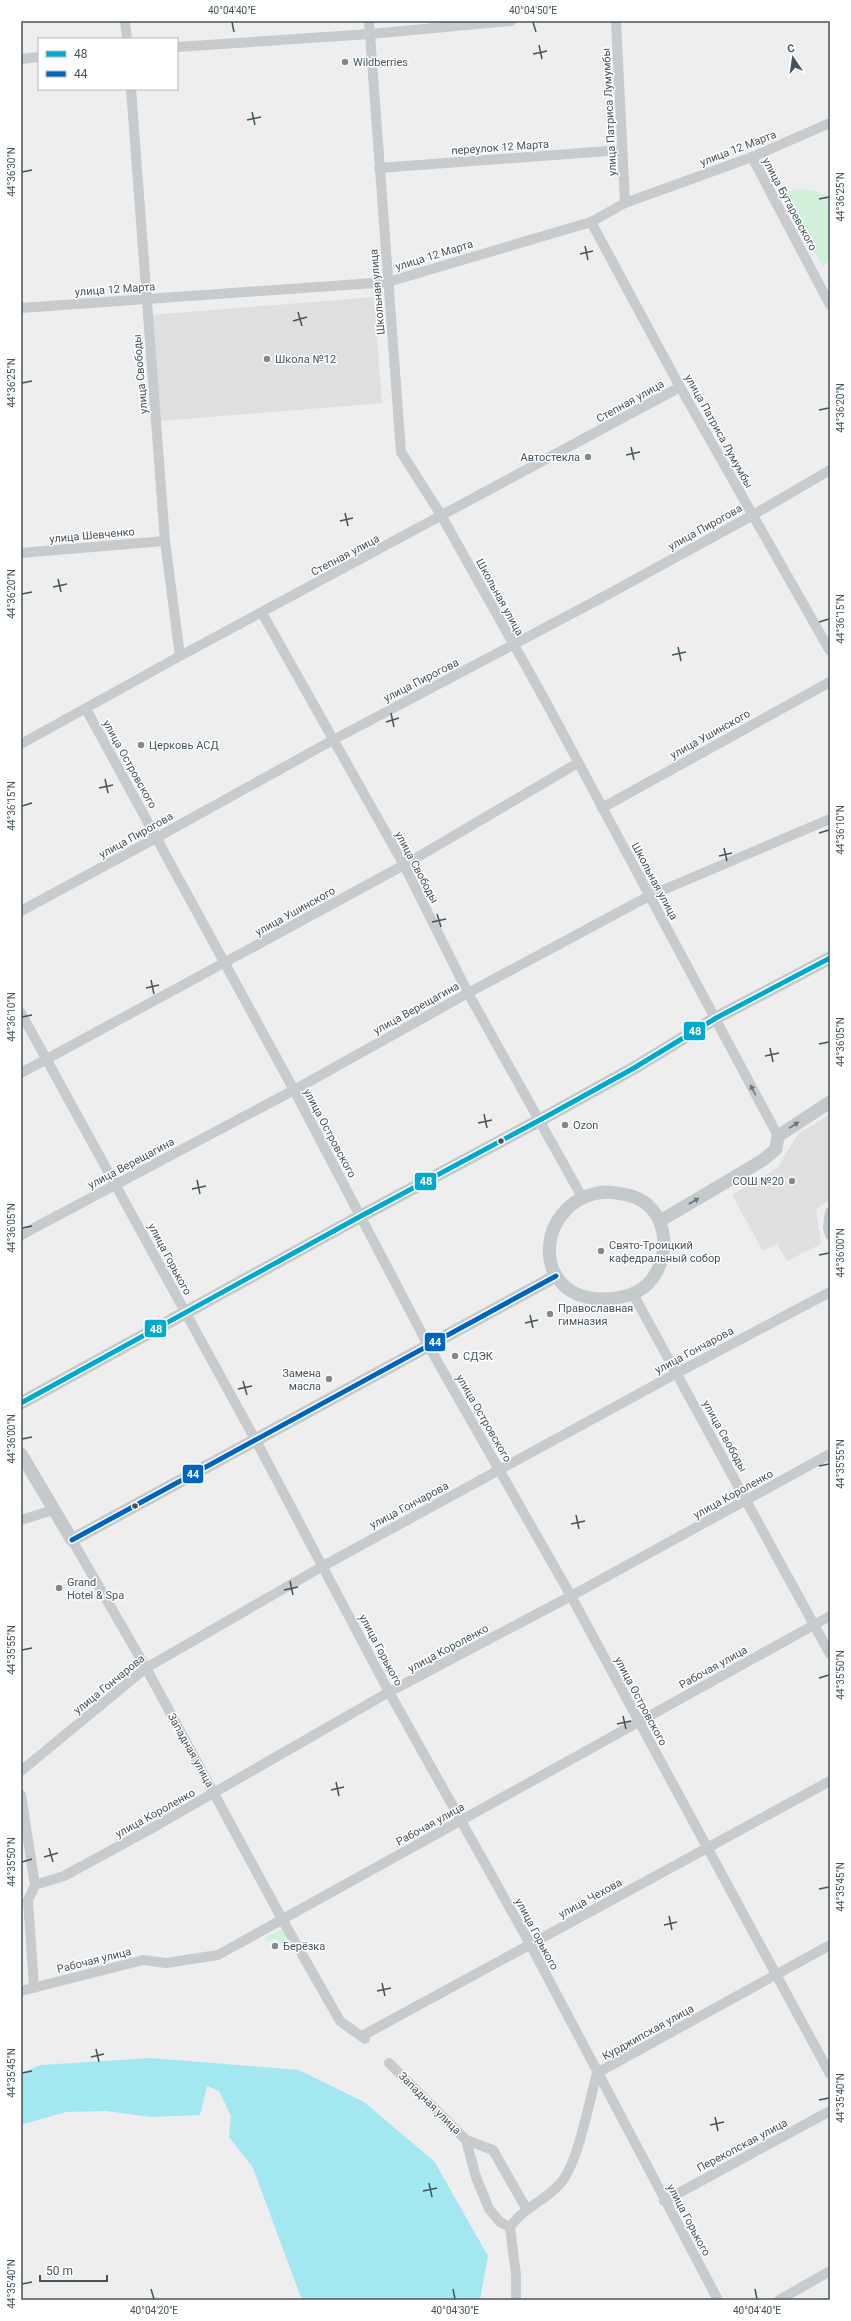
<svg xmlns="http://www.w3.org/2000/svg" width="851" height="2321" viewBox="0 0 851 2321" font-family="Roboto,sans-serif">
<rect width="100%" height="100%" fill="#efeeee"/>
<g fill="#e0dfe0">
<polygon points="374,297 382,403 160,421 151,315"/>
<polygon points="830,1114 830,1200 816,1209 821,1244 787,1261 777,1244 763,1251 732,1195 777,1168 798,1134"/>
</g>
<g fill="#d1f0da">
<polygon points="797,189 815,191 830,197 830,260 822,266 785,193"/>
<polygon points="282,1929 289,1940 282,1944 275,1939 268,1942 265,1938"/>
</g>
<polygon fill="#a3e8f0" points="151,2058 299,2070 364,2102 434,2161 488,2256 480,2300 302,2300 253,2168 229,2137 231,2116 219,2091 207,2086 200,2115 151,2117 106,2111 66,2112 21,2125 21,2073 41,2065"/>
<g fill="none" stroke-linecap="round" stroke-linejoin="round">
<g stroke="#c7cbce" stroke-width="10">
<polyline points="125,21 127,39"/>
<polyline points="369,21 401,452 441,515 546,702 778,1136"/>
<polyline points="616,21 625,203"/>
<polyline points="177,47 370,34 511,21"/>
<polyline points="21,59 39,57"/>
<polyline points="131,89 165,541 180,656"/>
<polyline points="752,157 830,305"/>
<polyline points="379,168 622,150"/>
<polyline points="591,222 680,387 830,651"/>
<polyline points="21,308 388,282 591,222 625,203 752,157 830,123"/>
<polyline points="21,553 165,541"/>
<polyline points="262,613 404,865 468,993 582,1197"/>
<polyline points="86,709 294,1090 428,1345 571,1596 830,2074"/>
<polyline points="21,744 180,656 680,387"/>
<polyline points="602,808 830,682"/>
<polyline points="21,911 156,838 333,740 605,596 753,515 830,470"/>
<polyline points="21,1013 255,1439 389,1692 530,1944 718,2300"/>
<polyline points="21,1073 404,865 578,763"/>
<polyline points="830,1212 828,1227 830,1235"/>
<polyline points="21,1235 294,1090 468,993 649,896 830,819"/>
<polyline points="633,1294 830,1654"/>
<polyline points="21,1520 53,1510"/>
<polyline points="72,1540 146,1668 282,1919 340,2021 365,2039"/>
<polyline points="21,1771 146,1668 323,1566 677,1373 830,1292"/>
<polyline points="21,1795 35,1885 28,1900 34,1988"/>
<polyline points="35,1885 64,1876 156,1826 389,1692 571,1596 830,1454"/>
<polyline points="21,1991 143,1960 166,1963 218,1955 830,1616"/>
<polyline points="362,2036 830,1781"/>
<polyline points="389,2063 466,2140 476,2177 489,2209 500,2222 510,2227"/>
<polyline points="466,2140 493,2150 527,2210"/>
<polyline points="664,2201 830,2111"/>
<path d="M516 2300V2275L510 2227C522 2209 544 2201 559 2185 578 2165 589 2102 597 2073L830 1945"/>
<polyline points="779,2300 830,2271"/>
</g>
<g stroke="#c4c9cc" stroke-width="13">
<path d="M605 1192C620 1193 639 1195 650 1207 674 1231 666 1281 632 1294 622 1298 610 1299 599 1299 527 1295 537 1198 605 1192Z"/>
<polyline points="660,1221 763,1160 776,1149 778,1136 830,1102"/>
<polyline points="21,1403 361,1216 551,1114 634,1068 716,1018 830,958"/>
<polyline points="21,1454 72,1540 556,1276"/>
</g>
<defs>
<polyline id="bus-1" points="21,1403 361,1216 551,1114 634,1068 716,1018 830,958"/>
<polyline id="bus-2" points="72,1540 556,1276"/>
</defs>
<use href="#bus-1" stroke="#fff" stroke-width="8"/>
<use href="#bus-2" stroke="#fff" stroke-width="8"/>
<use href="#bus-1" stroke="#00a9ce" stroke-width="5"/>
<use href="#bus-2" stroke="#0065bd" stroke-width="5"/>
</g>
<defs><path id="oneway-solid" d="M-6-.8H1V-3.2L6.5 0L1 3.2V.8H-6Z"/></defs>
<use fill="#6b777e" href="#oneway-solid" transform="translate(753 1090) rotate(-118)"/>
<g fill="#6a767e">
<use href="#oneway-solid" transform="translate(794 1125) rotate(-33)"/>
<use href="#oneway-solid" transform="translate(694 1201) rotate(-30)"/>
</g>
<path fill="none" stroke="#44535c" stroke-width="1.5" d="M232 22 234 32M533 22 536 32M539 45 542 59M533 54 547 51M252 112 255 125M247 120 261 117M22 172 32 170M819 199 829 197M585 246 588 260M580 254 593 251M298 312 302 326M293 321 307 317M22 383 32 381M819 410 829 408M631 447 634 460M626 455 640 452M345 513 348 526M340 521 353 518M58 579 61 592M53 587 67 584M22 594 32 592M819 622 829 619M678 647 681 661M672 655 686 652M391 713 394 727M386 722 399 718M105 779 108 793M99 788 113 785M22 806 32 803M819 833 829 830M724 848 727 861M719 856 732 853M437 914 441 927M432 922 446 919M151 980 154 994M146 988 159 985M22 1017 32 1015M819 1044 829 1042M770 1048 773 1062M765 1056 779 1053M484 1114 487 1128M478 1123 492 1120M197 1180 200 1194M192 1189 206 1186M22 1228 32 1226M819 1255 829 1253M530 1315 533 1328M525 1323 538 1320M243 1381 247 1395M238 1389 252 1386M22 1439 32 1437M819 1466 829 1464M576 1515 579 1529M571 1524 585 1521M290 1581 293 1595M284 1590 298 1587M22 1650 32 1648M819 1678 829 1675M623 1716 626 1729M617 1724 631 1721M336 1782 339 1796M331 1790 344 1787M49 1848 53 1862M44 1857 58 1853M22 1862 32 1859M819 1889 829 1887M669 1916 672 1930M664 1925 677 1922M382 1983 385 1996M377 1991 391 1988M96 2049 99 2062M91 2057 104 2054M22 2073 32 2071M819 2100 829 2098M715 2117 718 2131M710 2125 724 2122M429 2183 432 2197M423 2191 437 2188M22 2284 32 2282M151 2289 154 2299M453 2289 455 2299M755 2289 757 2299"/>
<g fill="#80898f" stroke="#fff" stroke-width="1.5">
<circle cx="345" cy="62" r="4"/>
<circle cx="267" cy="359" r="4"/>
<circle cx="588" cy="457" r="4"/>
<circle cx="141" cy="745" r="4"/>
<circle cx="565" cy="1125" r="4"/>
<circle cx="792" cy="1181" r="4"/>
<circle cx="601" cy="1251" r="4"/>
<circle cx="550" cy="1314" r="4"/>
<circle cx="455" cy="1356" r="4"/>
<circle cx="329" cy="1379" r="4"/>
<circle cx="59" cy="1588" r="4"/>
<circle cx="275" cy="1946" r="4"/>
</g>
<g fill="#44535c" stroke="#fff" stroke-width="1.5">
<circle cx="501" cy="1141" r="3.5"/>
<circle cx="135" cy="1506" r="3.5"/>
</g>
<g text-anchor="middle" stroke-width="3" stroke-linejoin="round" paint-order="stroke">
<g font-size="11" fill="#44535c" stroke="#fff" text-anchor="start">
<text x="353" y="66">Wildberries</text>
<text x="275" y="363">Школа №12</text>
<text x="580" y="461" text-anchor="end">Автостекла</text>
<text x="149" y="749">Церковь АСД</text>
<text x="573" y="1129">Ozon</text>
<text x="784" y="1185" text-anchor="end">СОШ №20</text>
<text x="609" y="1249">Свято-Троицкий<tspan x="609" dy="13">кафедральный собор</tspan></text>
<text x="558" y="1312">Православная<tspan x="558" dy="13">гимназия</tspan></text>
<text x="463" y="1360">СДЭК</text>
<text x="321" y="1377" text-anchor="end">Замена<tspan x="321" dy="13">масла</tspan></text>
<text x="67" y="1586">Grand<tspan x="67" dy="13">Hotel &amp; Spa</tspan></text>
<text x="283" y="1950">Берёзка</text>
</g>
<g font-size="11" fill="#44535c" stroke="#fff">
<text transform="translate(609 112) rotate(-93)" y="4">улица Патриса Лумумбы</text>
<text transform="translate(500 147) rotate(-4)" y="4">переулок 12 Марта</text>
<text transform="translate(738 148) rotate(-21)" y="4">улица 12 Марта</text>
<text transform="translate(790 204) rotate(62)" y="4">улица Бутаревского</text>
<text transform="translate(434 255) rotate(-17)" y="4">улица 12 Марта</text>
<text transform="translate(115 289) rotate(-4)" y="4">улица 12 Марта</text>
<text transform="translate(377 292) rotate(-95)" y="4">Школьная улица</text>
<text transform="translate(140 374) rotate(-95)" y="4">улица Свободы</text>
<text transform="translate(630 401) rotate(-29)" y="4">Степная улица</text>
<text transform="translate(719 431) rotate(61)" y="4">улица Патриса Лумумбы</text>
<text transform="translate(705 527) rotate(-29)" y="4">улица Пирогова</text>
<text transform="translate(92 535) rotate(-5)" y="4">улица Шевченко</text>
<text transform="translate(345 555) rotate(-28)" y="4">Степная улица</text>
<text transform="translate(500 597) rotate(61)" y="4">Школьная улица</text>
<text transform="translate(421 680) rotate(-27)" y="4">улица Пирогова</text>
<text transform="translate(710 734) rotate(-29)" y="4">улица Ушинского</text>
<text transform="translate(130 764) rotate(61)" y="4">улица Островского</text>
<text transform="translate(136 835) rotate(-29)" y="4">улица Пирогова</text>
<text transform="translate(417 867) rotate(62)" y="4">улица Свободы</text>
<text transform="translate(655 881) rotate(62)" y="4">Школьная улица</text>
<text transform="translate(295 911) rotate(-29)" y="4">улица Ушинского</text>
<text transform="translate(416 1008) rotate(-29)" y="4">улица Верещагина</text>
<text transform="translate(330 1133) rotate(62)" y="4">улица Островского</text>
<text transform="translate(131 1163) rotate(-28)" y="4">улица Верещагина</text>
<text transform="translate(170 1259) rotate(62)" y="4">улица Горького</text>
<text transform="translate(694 1350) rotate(-28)" y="4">улица Гончарова</text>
<text transform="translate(484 1418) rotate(60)" y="4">улица Островского</text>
<text transform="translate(725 1436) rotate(61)" y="4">улица Свободы</text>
<text transform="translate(733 1494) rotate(-29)" y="4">улица Короленко</text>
<text transform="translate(409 1505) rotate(-28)" y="4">улица Гончарова</text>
<text transform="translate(448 1648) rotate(-28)" y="4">улица Короленко</text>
<text transform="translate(381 1650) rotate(62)" y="4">улица Горького</text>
<text transform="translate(713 1667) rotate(-29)" y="4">Рабочая улица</text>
<text transform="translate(109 1684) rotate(-39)" y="4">улица Гончарова</text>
<text transform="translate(641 1701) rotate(62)" y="4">улица Островского</text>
<text transform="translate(191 1750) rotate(61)" y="4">Западная улица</text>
<text transform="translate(155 1813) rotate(-29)" y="4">улица Короленко</text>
<text transform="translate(430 1824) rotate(-29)" y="4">Рабочая улица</text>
<text transform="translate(590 1898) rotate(-29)" y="4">улица Чехова</text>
<text transform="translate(537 1934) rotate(62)" y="4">улица Горького</text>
<text transform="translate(94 1960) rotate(-14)" y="4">Рабочая улица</text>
<text transform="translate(648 2032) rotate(-29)" y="4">Курджипская улица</text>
<text transform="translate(430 2103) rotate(45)" y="4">Западная улица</text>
<text transform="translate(742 2145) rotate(-28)" y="4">Перекопская улица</text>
<text transform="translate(689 2220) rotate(62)" y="4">улица Горького</text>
</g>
</g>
<g stroke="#fff" stroke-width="1.5">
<rect x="683" y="1021" width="23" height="20" rx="4" fill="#00a9ce"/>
<rect x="414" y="1172" width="23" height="19" rx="4" fill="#00a9ce"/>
<rect x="144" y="1319" width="23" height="19" rx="4" fill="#00a9ce"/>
<rect x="424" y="1332" width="22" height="20" rx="4" fill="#0065bd"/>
<rect x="182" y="1464" width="22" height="20" rx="4" fill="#0065bd"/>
</g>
<g font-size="11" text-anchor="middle" font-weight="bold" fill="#fff">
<text x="695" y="1035">48</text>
<text x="426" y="1185">48</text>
<text x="156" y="1333">48</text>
<text x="435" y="1346">44</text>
<text x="193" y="1478">44</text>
</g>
<rect width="851" height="2321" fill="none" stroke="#ffffff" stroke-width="44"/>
<rect x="38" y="38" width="140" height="52" fill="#ffffff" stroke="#b4babe"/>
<rect x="46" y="51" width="20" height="6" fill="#00a9ce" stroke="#b4babe"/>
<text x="74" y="58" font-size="12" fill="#44535c">48</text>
<rect x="46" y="71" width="20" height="6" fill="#0065bd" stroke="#b4babe"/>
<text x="74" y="78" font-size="12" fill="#44535c">44</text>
<g transform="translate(793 58) rotate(347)" stroke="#ffffff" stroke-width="3" paint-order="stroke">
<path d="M0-3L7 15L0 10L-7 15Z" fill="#44535c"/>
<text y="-6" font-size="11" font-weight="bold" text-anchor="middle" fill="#44535c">С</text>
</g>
<path d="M40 2275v6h67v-6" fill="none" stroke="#44535c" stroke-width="2"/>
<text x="46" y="2275" font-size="12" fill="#44535c" stroke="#ffffff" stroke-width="3" paint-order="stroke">50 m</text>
<rect x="22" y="22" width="807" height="2277" fill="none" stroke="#44535c" stroke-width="1.5"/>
<g font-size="10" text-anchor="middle" fill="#44535c">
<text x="232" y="14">40°04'40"E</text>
<text x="533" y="14">40°04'50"E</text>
<text transform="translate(11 172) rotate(-90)" y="4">44°36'30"N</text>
<text transform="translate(840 197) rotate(-90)" y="4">44°36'25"N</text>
<text transform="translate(11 383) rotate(-90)" y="4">44°36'25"N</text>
<text transform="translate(840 408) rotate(-90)" y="4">44°36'20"N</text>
<text transform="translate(11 594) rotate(-90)" y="4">44°36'20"N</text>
<text transform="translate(840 619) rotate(-90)" y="4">44°36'15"N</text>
<text transform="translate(11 806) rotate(-90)" y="4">44°36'15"N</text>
<text transform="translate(840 830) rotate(-90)" y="4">44°36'10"N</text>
<text transform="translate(11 1017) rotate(-90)" y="4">44°36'10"N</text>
<text transform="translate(840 1042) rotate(-90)" y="4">44°36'05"N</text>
<text transform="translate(11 1228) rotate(-90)" y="4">44°36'05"N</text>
<text transform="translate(840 1253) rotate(-90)" y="4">44°36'00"N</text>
<text transform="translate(11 1439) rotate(-90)" y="4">44°36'00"N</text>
<text transform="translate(840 1464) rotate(-90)" y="4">44°35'55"N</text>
<text transform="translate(11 1650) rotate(-90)" y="4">44°35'55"N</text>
<text transform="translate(840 1675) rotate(-90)" y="4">44°35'50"N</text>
<text transform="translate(11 1862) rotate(-90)" y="4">44°35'50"N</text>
<text transform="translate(840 1887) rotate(-90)" y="4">44°35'45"N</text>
<text transform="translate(11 2073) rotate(-90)" y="4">44°35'45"N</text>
<text transform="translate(840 2098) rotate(-90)" y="4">44°35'40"N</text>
<text transform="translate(11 2284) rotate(-90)" y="4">44°35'40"N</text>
<text x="154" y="2314">40°04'20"E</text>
<text x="455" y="2314">40°04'30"E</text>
<text x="757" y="2314">40°04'40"E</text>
</g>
</svg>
